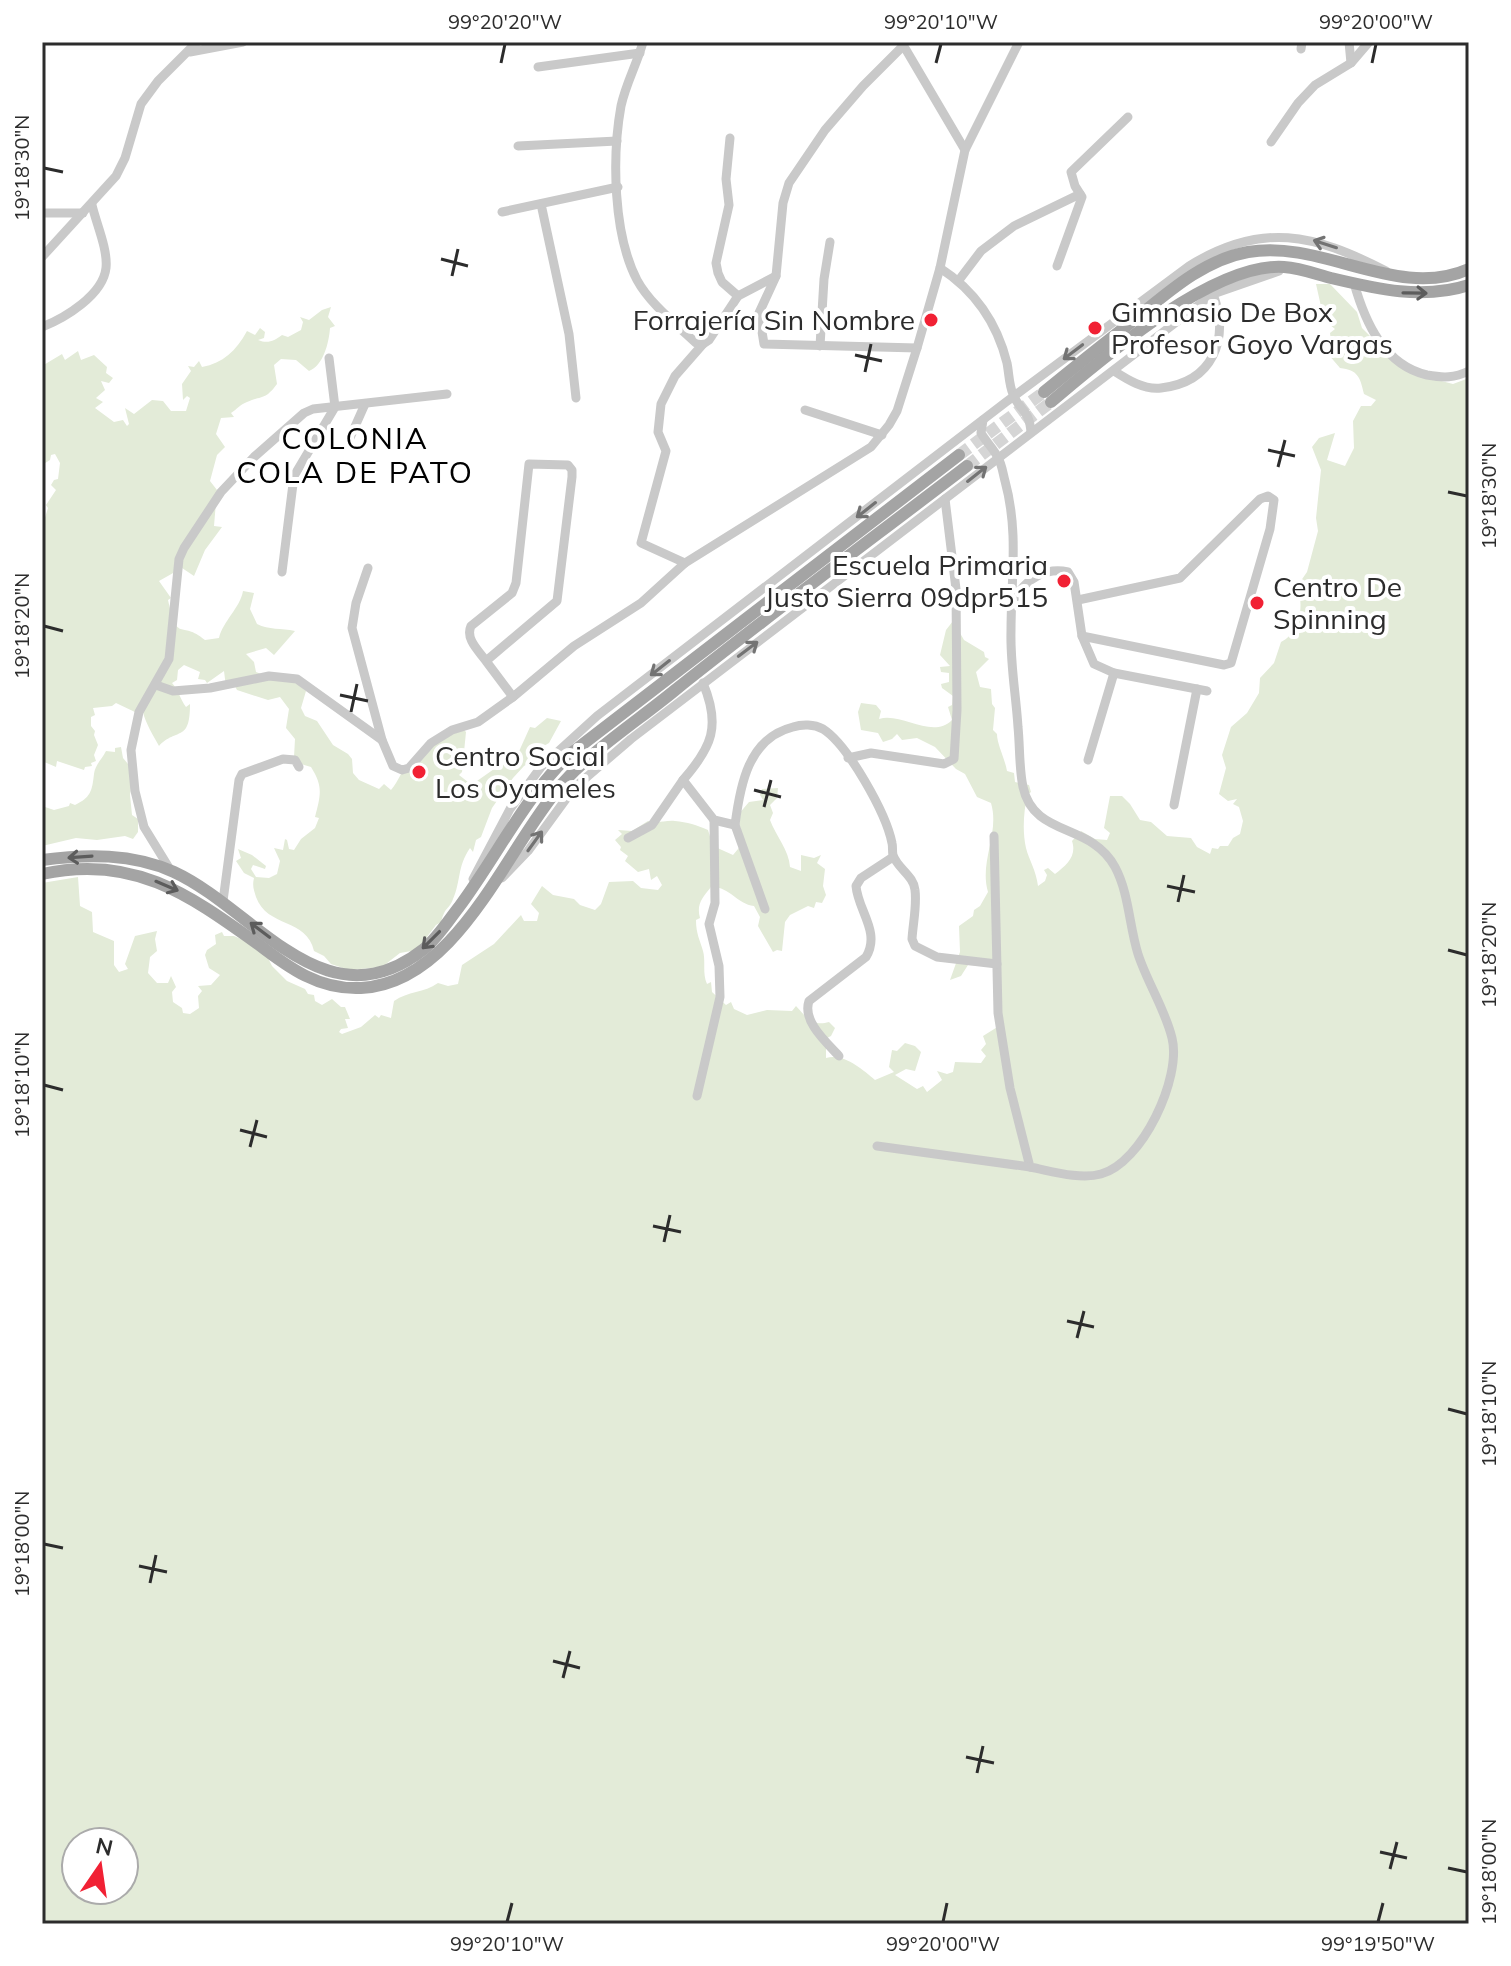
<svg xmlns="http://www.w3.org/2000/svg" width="1511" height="1966" viewBox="0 0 1511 1966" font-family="Mulish,sans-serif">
<rect width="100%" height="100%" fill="#fff"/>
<g fill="#e3ebd8" fill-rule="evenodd">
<path d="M1316 284H1330L1357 312 1362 328 1379 345 1430 378 1453 384 1469 378V1924H42V883L78 877 80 906 92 912 93 932 114 941V965L119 972 128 969 125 964 135 936 157 931 155 939 157 951 150 957 148 973 157 983H168L171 976 176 987 172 992 173 1002 182 1008 183 1013 190 1014 199 1008 198 996 202 991 198 986 211 985 220 975 209 968 205 955 207 950 216 944 215 935 222 932 224 936H234L248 942 268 958 272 966 287 981 305 989 308 994 314 995 315 1001 322 1005 332 999 341 1007H345L350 1019H345L348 1028 341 1029 339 1032 342 1034 361 1027 375 1015 379 1018 381 1015 391 1018 394 1001C408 991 424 993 438 983L448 986 458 984 462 965 494 944 521 915 524 921H537L539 913 531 904 542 886 553 895 574 899 580 905 595 910 601 904 609 882 633 881 641 888 658 890 662 885 657 876 651 880 649 869 638 872 625 861 628 856 620 850 621 847 615 840 622 834 618 830 632 831 648 821C658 824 665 820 675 821 687 822 697 825 708 830L713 846 733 855 743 843 738 815 749 802 763 800 760 795 762 789 778 788 777 798 770 805 773 813 770 820C776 836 789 850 790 867L801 871V855L814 858 821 855 817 863 825 869 823 886 826 895 822 903 816 902 814 908 808 906 790 915 785 922 782 951 777 950 773 952 758 926 760 917 754 906C737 904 729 886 711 887 703 897 696 904 700 918L696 920C696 934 700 940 703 951 706 962 702 973 707 984L711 982 712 992 726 1005 731 1002 734 1009 747 1015 767 1010 792 1011 796 1006C806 1017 813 1027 829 1022L835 1028 831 1036 823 1040 826 1045V1058C844 1053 862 1069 875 1080L894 1072 889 1067 892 1050 897 1051 905 1043 915 1046 921 1052 915 1071 906 1069 895 1075 917 1089 923 1086 927 1092 942 1080 937 1071 947 1074 953 1072 955 1062 981 1063 986 1056 981 1050 986 1044 983 1036 999 1026 1001 967 968 965 961 976 950 980 960 952 959 926 973 916 974 910 980 906 988 892C979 862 1000 833 991 803L977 797 965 774 956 769 935 747 917 738 902 740 897 734 892 739 883 742 878 733 861 730 858 712 861 703 876 705 881 711 879 719C902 712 932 740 952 720L948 707 952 705 953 696 942 688 941 684 949 682V673L941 672 940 667 950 666 940 655 946 630 953 621 964 640 984 652 985 657 989 659 976 672 980 687 991 689 992 704 995 708 993 730 997 734C997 744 1005 759 1007 771L1014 773 1015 782 1029 785 1031 792 1027 795C1024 812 1022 830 1026 848 1029 860 1036 870 1038 886L1045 881 1047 875 1044 870 1048 868 1055 874C1067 865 1077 856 1072 841L1081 831 1095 839 1107 840 1110 833 1104 828 1110 796H1122L1130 804 1140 820 1151 822 1167 836 1191 838 1197 847 1210 854 1212 848 1218 849 1220 846H1228L1233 838 1240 834 1243 821 1239 807 1233 804 1237 799 1228 801 1219 794 1226 768 1222 755 1231 727 1247 713 1259 693 1260 678 1274 663 1281 642C1302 631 1303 606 1298 585L1307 572 1318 531 1316 518 1321 470 1312 447 1319 438 1335 433 1327 460 1345 466 1354 448 1353 421 1361 406H1371L1376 400 1364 394C1360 377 1358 370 1340 368L1328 354 1327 342 1331 341 1330 333 1335 329 1324 320ZM76 1842H124V1890H76Z"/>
<path d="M331 307 328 317 335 326 330 328C329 343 323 366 309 371L296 360 281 359 274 365 277 384C265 400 264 395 247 402 241 404 237 409 231 413L234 417 221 418 216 434 225 447 217 455 210 481 217 490 214 526 222 527 205 550 194 576 182 568 159 581 171 598 168 600C178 645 180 619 205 640L219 638C223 621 240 608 243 591L254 593 250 609 257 624C269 630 281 628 295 631L274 655 266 648 246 654 254 662 256 672 279 681 295 682 306 691 301 708 305 716 317 721 333 745 348 754 352 759 353 773 359 780 379 789 384 784 391 790C399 781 401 771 408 763 422 748 444 738 462 728L466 732 462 772 459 775 468 782 477 781 504 762 511 763 516 758 530 727 535 728 547 718 561 721 549 743 542 747 533 761 524 766 513 778 492 808 481 837 476 840 473 852 470 848C457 867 461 881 453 899 449 910 445 906 441 922L436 925 417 950 400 953 382 967 349 970 331 964 324 956 314 951C307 918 267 928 256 897 254 890 252 886 254 878L244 873 236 861 241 858 238 849 252 855 266 866 265 869 253 865 251 869 256 877 269 878 277 874 280 861 274 848 283 850 285 839 287 840 289 849 294 850 301 839 315 828 319 818 315 817C321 794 323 786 311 767L301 764 294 757 295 739 286 728 289 709 280 697 268 700 237 690 234 684 226 687 224 671 207 683 205 680 198 679 200 672 184 665 178 670 177 680 172 683C178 689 180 699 186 707L190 704C190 743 177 727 159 746 154 737 145 722 143 712L137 713 116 703 112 706 93 708 95 715 91 717V726L95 731 94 735 98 745 94 755 96 761 91 763 92 766 85 767 84 770 57 761 56 767 42 761V527L48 508 46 505 56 490 51 485 54 480 58 479 60 463 55 454 51 455 50 460 42 465V398L45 396 42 366 62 354 65 360 78 351 81 360 94 355 107 367 106 373 113 378 109 383 101 381 105 390 96 398 103 402 95 408 114 422 123 420 127 426 129 424 125 408 134 414 152 400 163 401 171 411H186L190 398 187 396 183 400 182 384 191 371 188 366 194 367 199 361 202 367C223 363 236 351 247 331L255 335 260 328 265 332 264 338 258 340C268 344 274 341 282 335L288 337 301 330 303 322 300 317 309 320 322 310Z"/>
<path d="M121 747 123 758 133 770 130 795 132 815 138 819V832L133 839 125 836 97 840 76 838 42 846V806L54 810 69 806 70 803 75 805C91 797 92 791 94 774 95 765 102 759 106 751L115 752V748Z"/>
</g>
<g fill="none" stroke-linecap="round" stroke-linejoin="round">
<g stroke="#d5d5d5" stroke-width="12" stroke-dasharray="12 6" stroke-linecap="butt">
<polyline points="959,455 1044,392"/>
<polyline points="967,466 1051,402"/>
</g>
<g stroke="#c9c9c9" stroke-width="9">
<path d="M643 42C637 64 626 83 621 106 612 156 613 234 637 280 650 304 676 324 696 343L703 344 675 376 661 404 658 432 666 451 641 543 685 563"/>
<polyline points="1349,42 1351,63"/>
<polyline points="902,43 965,150"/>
<polyline points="902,47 863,86 825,130 789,183 783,203 776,276 759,313 764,344 917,348"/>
<polyline points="1301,49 1302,42"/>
<polyline points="190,52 243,42"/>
<polyline points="538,67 640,53"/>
<polyline points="730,138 726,179 729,205 716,263 718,273 722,282 738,296"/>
<polyline points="1271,142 1298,103 1315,85 1351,63 1369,42"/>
<polyline points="518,146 617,141"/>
<polyline points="541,204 569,334 576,398"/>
<polyline points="502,212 618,187"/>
<polyline points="42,213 83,213"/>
<polyline points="42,257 116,176 125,158 141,104 158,81 197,42"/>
<polyline points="1057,266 1082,197 1075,186 1071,172 1128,117"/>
<path d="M940 268C974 290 997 323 1007 363 1009 373 1009 385 1013 394 1019 411 1029 408 1031 432"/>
<polyline points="959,280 981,251 1014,226 1080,194"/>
<path d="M1354 283C1365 322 1384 365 1427 375 1444 378 1454 378 1469 371"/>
<path d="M42 327C65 318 103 295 106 268 108 249 96 223 92 205"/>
<polyline points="703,344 709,340 738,296 776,276"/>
<polyline points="820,346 824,279 830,242"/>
<path d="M1114 371C1128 380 1144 390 1161 388 1213 382 1230 339 1213 294"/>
<polyline points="805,410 882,435"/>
<path d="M983 420 981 433C986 442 994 449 998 458 1002 464 1003 474 1005 481 1019 532 1011 579 1011 631 1010 663 1016 695 1018 727 1020 747 1019 768 1023 787 1034 838 1091 822 1115 867 1129 893 1129 925 1138 954 1147 982 1165 1009 1172 1038 1182 1078 1142 1163 1101 1174 1080 1180 1051 1171 1030 1167L1010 1088 998 1013 994 836"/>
<polyline points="349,440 365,404"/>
<polyline points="368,568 356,603 352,628 382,740 393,766 402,770 409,768 431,743 452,730 478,722 513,697 574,646 641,603 685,563 871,447 889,425 897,411 917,348 940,268 965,150 1019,42"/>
<polyline points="282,572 294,476 335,407 329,358"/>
<path d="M1015 598C1026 579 1046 567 1068 572L1074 582 1082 636 1094 664 1114 673 1207 691"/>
<polyline points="1078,600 1180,578 1260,499 1268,496 1274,500 1270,529 1231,663 1224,665 1082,636"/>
<path d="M486 661C479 651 465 639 471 626L512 593 516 583 529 464 568 465 572 470V477L557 601 486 661 513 697"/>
<path d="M703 683C721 726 712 747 683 780L714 820 735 825C740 786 748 738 793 727 802 724 814 724 823 729 848 745 886 813 892 843 893 847 892 851 893 855 897 868 914 876 915 890 917 906 913 923 912 939L915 946 937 957 997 964"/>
<polyline points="156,685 173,691 210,688 269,676 297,679 382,740"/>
<polyline points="848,758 871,753 944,764 954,759 957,710 956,589 945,499"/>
<polyline points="1088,760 1114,673"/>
<polyline points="1174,805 1197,689"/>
<polyline points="735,825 765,909"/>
<polyline points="628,838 652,825 683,780"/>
<polyline points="171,871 144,827 135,791 131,750 139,712 169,659 179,559 184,548 221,492 254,457 304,413 313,409 447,394"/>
<polyline points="502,878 528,851 574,788 631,739 1213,294 1279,271"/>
<path d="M473 879 510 809 541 767 597 716 1006 402 1189 266C1262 221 1314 234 1386 271"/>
<polyline points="223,901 239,780 242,774 283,759 295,760 299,767"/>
<path d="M839 1056C826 1042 802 1021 809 1001L866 957C881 932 858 911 856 886L861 878 893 857"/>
<polyline points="697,1096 720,997 719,966 709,924 715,903 714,820"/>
<polyline points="877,1146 1030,1167"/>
</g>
<g stroke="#a4a4a4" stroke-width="12">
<path d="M1044 392C1072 369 1101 346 1129 324 1165 295 1202 260 1248 252 1323 239 1397 301 1469 269"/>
<path d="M1051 402C1103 358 1214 262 1284 267 1300 268 1316 274 1331 278 1377 289 1423 300 1469 285"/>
<path d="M42 860C86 854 132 853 174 872 256 910 325 1027 424 949 438 937 448 921 459 907 497 856 524 798 570 754L959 455"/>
<path d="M42 874C133 854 188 894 258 944 289 968 319 990 361 988 458 983 506 848 562 784 590 752 640 719 674 691 770 614 869 541 967 466"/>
</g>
</g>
<defs><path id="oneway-shaft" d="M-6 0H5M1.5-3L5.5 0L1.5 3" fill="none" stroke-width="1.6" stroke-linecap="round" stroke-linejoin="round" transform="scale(2)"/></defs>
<g stroke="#737373">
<use href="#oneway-shaft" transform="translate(1325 244) rotate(-162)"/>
<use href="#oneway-shaft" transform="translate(1073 352) rotate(143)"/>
<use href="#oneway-shaft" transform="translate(977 474) rotate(-38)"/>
<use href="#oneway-shaft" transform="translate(866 510) rotate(142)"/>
<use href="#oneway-shaft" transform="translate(748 649) rotate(-37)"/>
<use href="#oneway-shaft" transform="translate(660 668) rotate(142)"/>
<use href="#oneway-shaft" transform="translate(535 841) rotate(-54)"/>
</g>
<g stroke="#5c5c5c">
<use href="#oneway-shaft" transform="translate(1415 293) rotate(1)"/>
<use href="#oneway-shaft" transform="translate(80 857) rotate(176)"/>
<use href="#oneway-shaft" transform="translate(167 886) rotate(23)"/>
<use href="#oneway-shaft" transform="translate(260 930) rotate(-143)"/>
<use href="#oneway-shaft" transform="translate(431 940) rotate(135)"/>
</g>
<path fill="none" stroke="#2c2c2c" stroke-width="3" d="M501 63 505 44M936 63 941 44M1372 63 1376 44M44 168 63 172M441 259 468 266M452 276 458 249M855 355 882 361M865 372 871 344M1268 450 1295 456M1278 467 1285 440M1448 492 1467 496M44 626 63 631M340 695 368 701M351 712 357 684M754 790 781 797M764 807 771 780M1167 886 1195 892M1178 902 1184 875M1448 950 1467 955M44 1085 63 1090M240 1130 267 1137M250 1147 257 1120M653 1226 681 1232M664 1242 670 1215M1067 1321 1094 1327M1077 1338 1084 1311M1448 1409 1467 1414M44 1544 63 1548M139 1566 167 1572M150 1583 156 1555M553 1661 580 1668M563 1678 570 1651M966 1757 994 1763M977 1773 983 1746M1380 1852 1407 1858M1448 1868 1467 1872M1390 1869 1397 1842M507 1922 512 1903M943 1922 947 1903M1378 1922 1383 1903"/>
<g fill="#f12134" stroke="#fff" stroke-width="3">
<circle cx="931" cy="320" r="8"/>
<circle cx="1095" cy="328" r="8"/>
<circle cx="1064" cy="581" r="8"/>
<circle cx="1257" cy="603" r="8"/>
<circle cx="419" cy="772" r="8"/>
</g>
<g text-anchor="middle" stroke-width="8" stroke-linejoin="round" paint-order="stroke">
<g font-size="28" fill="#2c2c2c" stroke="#fff" text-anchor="start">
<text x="1111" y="322">Gimnasio De Box<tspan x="1111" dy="32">Profesor Goyo Vargas</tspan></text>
<text x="915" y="330" text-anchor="end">Forrajería Sin Nombre</text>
<text x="1048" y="575" text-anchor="end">Escuela Primaria<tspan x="1048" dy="32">Justo Sierra 09dpr515</tspan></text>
<text x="1273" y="597">Centro De<tspan x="1273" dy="32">Spinning</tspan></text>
<text x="435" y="766">Centro Social<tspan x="435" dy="32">Los Oyameles</tspan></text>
</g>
<g font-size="30" letter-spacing="2" fill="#000" stroke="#fff">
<text x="355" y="449">COLONIA<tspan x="355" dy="34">COLA DE PATO</tspan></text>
</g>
</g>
<rect width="1511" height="1966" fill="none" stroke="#ffffff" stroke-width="88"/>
<g transform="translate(100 1866) rotate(13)"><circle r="38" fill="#ffffff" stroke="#ababab" stroke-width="2"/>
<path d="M0-6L14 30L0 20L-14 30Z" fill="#f12134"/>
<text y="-12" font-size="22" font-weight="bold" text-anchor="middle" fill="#2c2c2c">N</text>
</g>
<rect x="44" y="44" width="1423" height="1878" fill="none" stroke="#2c2c2c" stroke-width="3"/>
<g font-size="20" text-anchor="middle" fill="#2c2c2c">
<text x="505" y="29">99°20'20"W</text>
<text x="941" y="29">99°20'10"W</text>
<text x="1376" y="29">99°20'00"W</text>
<text transform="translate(22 168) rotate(-90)" y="7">19°18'30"N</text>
<text transform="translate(1489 496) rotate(-90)" y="7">19°18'30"N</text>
<text transform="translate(22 626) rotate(-90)" y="7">19°18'20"N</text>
<text transform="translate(1489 955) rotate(-90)" y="7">19°18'20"N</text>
<text transform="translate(22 1085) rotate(-90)" y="7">19°18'10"N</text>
<text transform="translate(1489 1414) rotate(-90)" y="7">19°18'10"N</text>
<text transform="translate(22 1544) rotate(-90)" y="7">19°18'00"N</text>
<text transform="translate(1489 1872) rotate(-90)" y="7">19°18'00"N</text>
<text x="507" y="1951">99°20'10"W</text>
<text x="943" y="1951">99°20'00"W</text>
<text x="1378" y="1951">99°19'50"W</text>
</g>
</svg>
